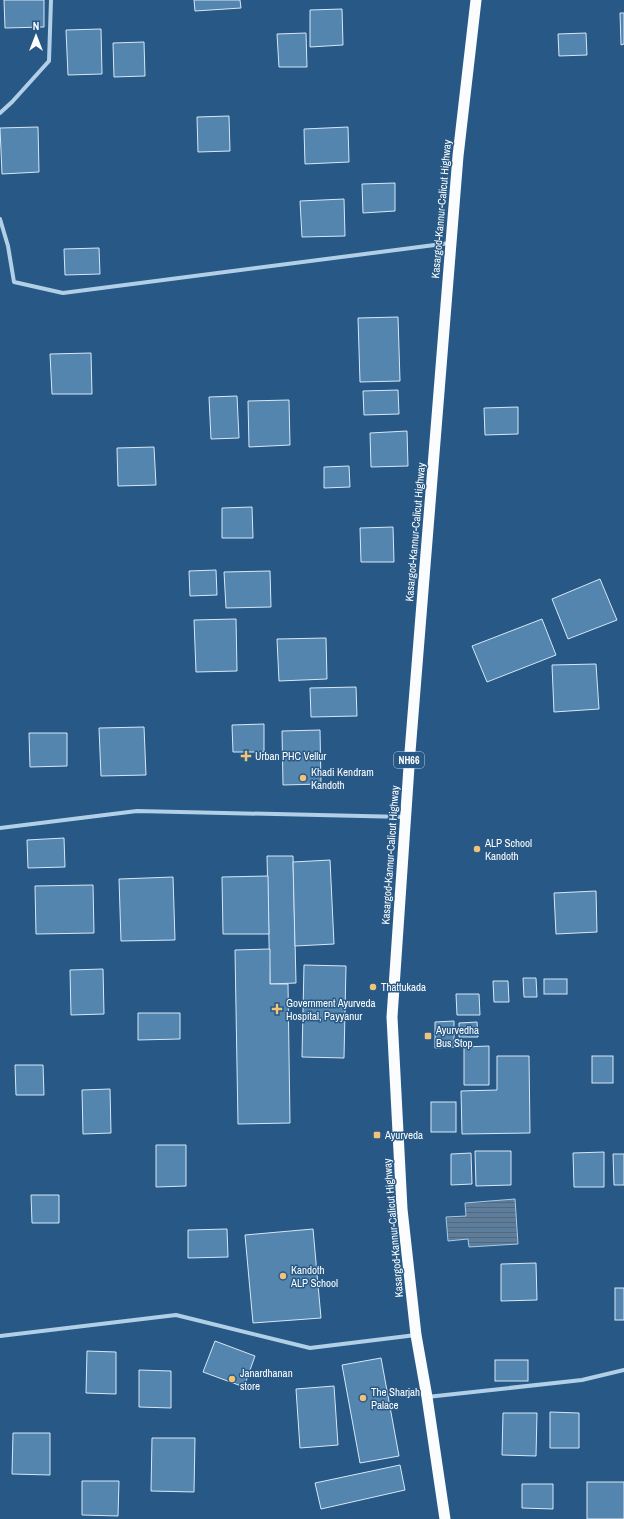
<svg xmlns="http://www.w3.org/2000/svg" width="624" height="1519" viewBox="0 0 624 1519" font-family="'Archivo Narrow',sans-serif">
<defs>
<pattern id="water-rules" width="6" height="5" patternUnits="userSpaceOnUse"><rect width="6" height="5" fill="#5c7d9c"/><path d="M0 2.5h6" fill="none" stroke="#556778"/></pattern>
</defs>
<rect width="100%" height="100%" fill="#285986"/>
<polygon fill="url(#water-rules)" stroke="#a7cbe8" points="515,1199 518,1244 469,1247 468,1239 448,1241 446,1217 466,1216 465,1203"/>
<g fill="#5485af" stroke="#d6e7f6">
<polygon points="4,0 44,0 44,27 5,28"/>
<polygon points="194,0 240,0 241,8 195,11"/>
<polygon points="342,9 343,45 310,47 310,10"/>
<polygon points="620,13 624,13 624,44 621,45"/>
<polygon points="101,29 102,74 68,75 66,30"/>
<polygon points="306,33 307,67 279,67 277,34"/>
<polygon points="586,33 587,55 559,56 558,34"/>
<polygon points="144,42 145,76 114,77 113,43"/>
<polygon points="229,116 230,151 198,152 197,117"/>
<polygon points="38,127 39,172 2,174 0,128"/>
<polygon points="348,127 349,162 305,164 304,129"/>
<polygon points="395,183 395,211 363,213 362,184"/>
<polygon points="344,199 345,236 302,237 300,201"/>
<polygon points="99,248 100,274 65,275 64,249"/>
<polygon points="398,317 400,381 360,382 358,318"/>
<polygon points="91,353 92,394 52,394 50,354"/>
<polygon points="398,390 399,414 364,415 363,391"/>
<polygon points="237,396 239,438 211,439 209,397"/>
<polygon points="289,400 290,445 249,447 248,401"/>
<polygon points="518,407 518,434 485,435 484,408"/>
<polygon points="407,431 408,466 371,467 370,433"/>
<polygon points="154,447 156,485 118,486 117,448"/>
<polygon points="349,466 350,487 324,488 324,467"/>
<polygon points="252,507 253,538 222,538 222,508"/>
<polygon points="393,527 394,562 361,562 360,528"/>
<polygon points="216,570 217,595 190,596 189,571"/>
<polygon points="270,571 271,607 226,608 224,572"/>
<polygon points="600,579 617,620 568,639 552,599"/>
<polygon points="236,619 237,671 196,672 194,620"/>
<polygon points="542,619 556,655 487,682 472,646"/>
<polygon points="326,638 327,679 279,681 277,639"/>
<polygon points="596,664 599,709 554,712 552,665"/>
<polygon points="356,687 357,716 311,717 310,688"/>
<polygon points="264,724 264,752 233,752 232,725"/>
<polygon points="144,727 146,775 101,776 99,728"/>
<polygon points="320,730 321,784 283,785 282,731"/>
<polygon points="29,733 67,733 67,766 30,767"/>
<polygon points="64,838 65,867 28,868 27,840"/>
<polygon points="267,856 293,856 296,983 270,984"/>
<polygon points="330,860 334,944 295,946 293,862"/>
<polygon points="268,876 269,934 223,934 222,877"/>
<polygon points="173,877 175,940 121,941 119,879"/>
<polygon points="93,885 94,933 36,934 35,886"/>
<polygon points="596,891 597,932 556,934 554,893"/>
<polygon points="270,949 270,984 288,984 290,1123 238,1124 235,950"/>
<polygon points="304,965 346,966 344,1058 302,1057"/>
<polygon points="103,969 104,1014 71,1015 70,970"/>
<polygon points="523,978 536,978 537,997 524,997"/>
<rect x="544" y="979" width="23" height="15"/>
<polygon points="493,981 508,981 509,1002 494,1002"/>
<polygon points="456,994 479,994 480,1015 457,1015"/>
<polygon points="138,1013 180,1013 180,1039 138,1040"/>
<polygon points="454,1021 454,1047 435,1048 435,1022"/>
<polygon points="477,1022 478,1037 459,1037 459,1023"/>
<polygon points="489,1046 489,1085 464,1085 464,1047"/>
<polygon points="497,1056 529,1056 530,1133 462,1134 461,1091 497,1090"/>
<rect x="592" y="1056" width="21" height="27"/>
<polygon points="15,1065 43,1065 44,1095 16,1095"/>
<polygon points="110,1089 111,1133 83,1134 82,1090"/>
<rect x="431" y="1102" width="25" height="30"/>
<polygon points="156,1145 186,1145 186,1186 156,1187"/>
<polygon points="475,1151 511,1151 511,1185 476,1186"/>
<polygon points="604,1152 604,1187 574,1187 573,1153"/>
<polygon points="471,1153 472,1184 451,1185 451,1154"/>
<polygon points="613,1154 624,1154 624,1185 614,1185"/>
<polygon points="31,1195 59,1195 59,1223 32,1223"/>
<polygon points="227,1229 228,1257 188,1258 188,1230"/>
<polygon points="313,1229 321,1318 253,1323 245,1235"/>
<polygon points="536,1263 537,1300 501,1301 501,1264"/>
<rect x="615" y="1288" width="9" height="32"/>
<polygon points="215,1341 255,1356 244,1387 203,1372"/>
<polygon points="87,1351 116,1352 116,1394 86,1393"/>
<polygon points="381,1358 399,1456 360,1463 342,1365"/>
<rect x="495" y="1360" width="33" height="21"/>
<polygon points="139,1370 171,1371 171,1408 139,1407"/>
<polygon points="334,1386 338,1445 300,1448 296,1389"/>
<polygon points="550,1412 579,1413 579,1448 550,1448"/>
<polygon points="503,1413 537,1413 536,1456 502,1455"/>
<polygon points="13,1433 50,1433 50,1475 12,1474"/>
<polygon points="152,1438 195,1438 194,1492 151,1491"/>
<polygon points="400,1465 405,1490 321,1509 315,1483"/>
<polygon points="82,1481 119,1481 118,1516 82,1515"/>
<rect x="587" y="1482" width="37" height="37"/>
<polygon points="522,1484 553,1484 553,1509 522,1508"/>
</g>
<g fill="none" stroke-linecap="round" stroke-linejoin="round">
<g stroke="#b2cfe8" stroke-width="4">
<polyline points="0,113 12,102 49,61 51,0"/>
<polyline points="0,219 8,246 14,282 63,293 450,243"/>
<polyline points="0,828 137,811 405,817"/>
<polyline points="0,1336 176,1315 310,1348 416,1335"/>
<polyline points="427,1397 582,1380 624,1370"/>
</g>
<polyline stroke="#fafcfe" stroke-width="11" points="445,1519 427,1397 416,1335 402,1209 392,1017 410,752 458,156 476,0"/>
</g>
<g fill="#f0c378" stroke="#285986" stroke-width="1.5">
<path d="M244 750h4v4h4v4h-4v4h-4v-4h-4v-4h4z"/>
<circle cx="303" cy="778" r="4"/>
<circle cx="477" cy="849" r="4"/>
<circle cx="373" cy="987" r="4"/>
<path d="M275 1003h4v4h4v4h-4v4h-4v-4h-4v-4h4z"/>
<rect x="424" y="1032" width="8" height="8" rx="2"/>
<rect x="373" y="1131" width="8" height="8" rx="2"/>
<circle cx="283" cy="1276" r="4"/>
<circle cx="232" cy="1379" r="4"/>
<circle cx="363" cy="1398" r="4"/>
</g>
<g text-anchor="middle" stroke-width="3" stroke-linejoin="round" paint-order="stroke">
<rect fill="#285986" stroke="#becddb" stroke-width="1" x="394" y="752" width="30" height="16" rx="3"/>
<g font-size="10" font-weight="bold" fill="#fff">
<text x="409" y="764">NH66</text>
</g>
<g font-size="11" fill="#fff" stroke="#285986">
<text transform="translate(441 209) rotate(-85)" y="4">Kasargod-Kannur-Calicut Highway</text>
<text transform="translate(415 532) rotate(-85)" y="4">Kasargod-Kannur-Calicut Highway</text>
<text transform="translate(390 855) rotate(-86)" y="4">Kasargod-Kannur-Calicut Highway</text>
<text transform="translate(393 1228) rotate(-95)" y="4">Kasargod-Kannur-Calicut Highway</text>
</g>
<g font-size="11" fill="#fff" stroke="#285986" text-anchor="start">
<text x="255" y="760">Urban PHC Vellur</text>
<text x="311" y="776">Khadi Kendram<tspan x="311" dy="13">Kandoth</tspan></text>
<text x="485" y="847">ALP School<tspan x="485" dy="13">Kandoth</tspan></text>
<text x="381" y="991">Thattukada</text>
<text x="286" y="1007">Government Ayurveda<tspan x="286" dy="13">Hospital, Payyanur</tspan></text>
<text x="436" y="1034">Ayurvedha<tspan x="436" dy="13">Bus Stop</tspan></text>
<text x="385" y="1139">Ayurveda</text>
<text x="291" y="1274">Kandoth<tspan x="291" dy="13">ALP School</tspan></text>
<text x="240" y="1377">Janardhanan<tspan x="240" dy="13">store</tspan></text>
<text x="371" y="1396">The Sharjah<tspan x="371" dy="13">Palace</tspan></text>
</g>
</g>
<g transform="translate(36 36)" stroke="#285986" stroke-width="3" paint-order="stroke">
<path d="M0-3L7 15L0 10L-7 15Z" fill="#ffffff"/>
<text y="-6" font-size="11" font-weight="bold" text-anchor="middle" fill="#ffffff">N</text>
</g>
</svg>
